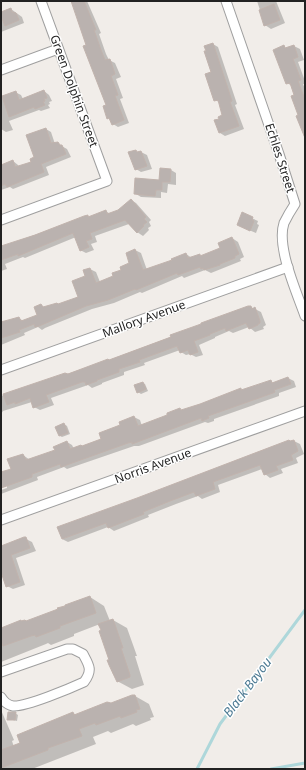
<svg xmlns="http://www.w3.org/2000/svg" width="306" height="770" viewBox="0 0 306 770" font-family="'Noto Sans',sans-serif">
<rect width="100%" height="100%" fill="#f1ede9"/>
<g fill="#0003">
<polygon points="72,1 87,1 101,33 99,34 106,54 109,60 115,63 121,77 116,79 123,98 120,99 129,123 118,127 113,124 111,120 108,118 107,106"/>
<polygon points="257,1 276,1 285,23 271,29 265,25"/>
<polygon points="11,9 22,17 24,23 1,32 1,13"/>
<polygon points="213,44 218,47 237,104 235,105 244,129 225,136 220,133 220,119 223,116 219,102 215,100 212,73"/>
<polygon points="294,46 300,49 304,60 298,62 305,81 305,84 303,84 305,89 305,139 297,117 299,116 295,95 292,86 287,83 284,47 287,49"/>
<polygon points="44,91 49,95 52,101 49,102 50,104 48,105 50,108 41,111 39,110 9,121 13,130 6,132 1,129 1,97 15,92 21,95 23,99"/>
<polygon points="46,129 51,132 55,144 58,144 67,149 71,157 46,167 49,175 13,189 10,187 1,190 1,166 13,161 18,165 19,167 32,162"/>
<polygon points="135,151 139,153 141,152 147,155 152,169 141,172 136,169"/>
<polygon points="171,170 176,173 176,185 168,184 167,193 161,192 161,198 141,197 136,194 160,181"/>
<polygon points="131,200 136,203 151,220 149,222 151,226 148,228 149,230 143,236 137,232 129,224 95,236 97,242 91,244 94,250 86,253 80,250 76,237 25,258 23,257 5,264 7,269 1,271 1,247 88,216 90,217 106,211 110,214 118,211"/>
<polygon points="243,214 258,221 257,224 259,225 256,233 244,228"/>
<polygon points="232,238 238,242 244,257 240,259 241,261 211,273 205,270 184,278 182,276 142,293 140,292 114,303 92,309 45,328 42,330 38,327 24,333 25,335 1,345 1,327 18,318 24,321 38,316 41,305 45,308 59,305 79,297 86,277 84,271 90,269 96,272 100,282 114,277 131,264 135,250 141,253 147,270 174,261 186,254 192,258 200,255 202,256 221,249"/>
<polygon points="251,307 261,312 266,325 263,327 264,329 255,332 249,327 233,333 229,331 215,337 215,338 199,345 203,355 196,357 190,354 186,355 181,352 180,350 144,363 145,365 124,372 124,375 102,383 102,384 92,388 88,385 51,398 54,405 40,410 34,407 32,402 3,411 1,414 1,396 109,360"/>
<polygon points="288,378 294,381 296,387 279,393 279,396 214,419 214,421 208,423 205,422 139,446 134,446 67,469 64,467 37,477 38,480 1,494 1,490 7,488 7,486 1,488 1,474 12,469 23,455 30,460 56,451 67,442 72,445 74,449 102,439 134,417 140,420 142,426 241,389 243,390 271,381 273,383"/>
<polygon points="143,383 145,384 148,391 141,394 138,392"/>
<polygon points="64,424 67,426 70,434 62,437 60,436"/>
<polygon points="294,441 300,444 304,454 296,458 298,463 281,469 283,473 270,478 265,474 262,469 218,485 220,492 202,499 198,496 176,504 148,515 149,517 114,531 108,527 68,542 62,539 281,444"/>
<polygon points="26,539 32,542 36,551 16,558 25,585 13,589 7,586 1,569 1,547"/>
<polygon points="90,597 104,606 110,621 113,620 127,628 137,656 135,656 144,685 132,689 117,681 115,676 113,674 109,661 110,660 100,624 74,634 74,636 51,645 48,643 46,644 1,662 1,629 27,622"/>
<polygon points="135,696 149,704 154,717 150,718 151,720 136,726 133,724 111,733 108,731 93,737 96,744 32,769 1,769 1,710 14,740 12,741 14,747 73,713 77,715"/>
<polygon points="15,713 18,715 17,721 8,719"/>
</g>
<g fill="none" stroke-linecap="round" stroke-linejoin="round">
<g stroke="#aed7da" stroke-width="3">
<polyline points="197,769 220,724 305,610"/>
<polyline points="271,769 305,763"/>
</g>
</g>
<g fill="#bab2af" stroke="#c1b3ad">
<polygon points="71,1 84,1 96,30 94,30 101,50 105,60 110,59 115,74 111,76 118,95 115,96 124,120 112,125 109,118 107,119 103,106 106,105 83,46 86,45"/>
<polygon points="274,4 280,20 264,26 259,10"/>
<polygon points="11,8 12,12 16,13 19,20 5,26 1,16 1,12"/>
<polygon points="213,43 232,101 230,102 239,126 219,133 214,120 219,119 218,117 222,115 218,100 214,101 205,74 211,72 204,51 206,51 204,46"/>
<polygon points="284,45 285,48 294,45 298,57 293,59 301,80 298,81 305,100 305,138 296,116 298,115 291,96 294,95 290,83 286,84 273,50"/>
<polygon points="44,90 47,98 44,99 45,101 43,102 45,105 35,109 34,107 9,117 2,96 16,91 19,100"/>
<polygon points="46,128 51,143 58,142 60,145 62,145 66,154 41,164 44,172 7,187 5,184 1,186 1,165 13,160 15,167 31,162 30,159 34,157 26,135"/>
<polygon points="136,150 137,152 141,151 147,166 135,170 128,152"/>
<polygon points="160,168 171,169 170,182 162,182 162,190 156,190 155,196 134,194 135,178 159,180"/>
<polygon points="131,199 146,217 144,219 147,222 143,225 144,226 137,233 125,220 90,233 92,239 86,241 89,247 80,251 73,233 18,256 18,254 1,260 1,246 35,235 84,216 88,215 88,217 106,210 107,214 118,210"/>
<polygon points="242,212 253,217 252,220 254,221 250,231 237,225"/>
<polygon points="232,237 239,254 235,256 235,258 220,264 220,265 204,270 203,268 201,269 200,267 178,275 177,273 136,290 135,289 108,300 86,306 39,326 35,327 34,324 19,330 20,332 1,338 1,322 19,317 21,321 37,315 34,307 41,304 43,307 57,303 58,304 78,297 72,281 85,276 83,270 90,268 96,283 113,276 112,273 121,270 120,267 129,263 126,253 135,249 143,270 172,260 171,259 186,253 188,258 200,254 200,256 220,248 218,243"/>
<polygon points="248,306 251,306 252,309 255,307 260,321 260,323 258,324 258,325 249,329 246,323 226,331 225,328 210,334 210,335 194,341 198,352 190,355 188,350 180,353 177,346 139,360 140,362 119,369 119,372 97,380 97,381 86,385 85,382 82,382 46,395 49,402 33,408 30,398 15,404 15,402 7,405 3,394 65,373 68,374 108,359 109,360 171,337 170,335 201,324 201,323"/>
<polygon points="288,377 291,384 274,390 275,392 273,393 208,416 209,418 202,421 201,418 132,444 132,442 128,443 61,467 60,464 32,474 32,477 1,488 1,472 11,469 7,459 23,454 26,460 55,450 53,447 67,441 70,449 81,445 82,446 101,439 99,433 120,425 119,422 134,416 138,426 167,415 167,413 180,408 181,410 200,404 241,388 241,390 271,380 272,383"/>
<polygon points="143,382 146,389 137,393 134,385"/>
<polygon points="64,423 68,433 59,436 55,427"/>
<polygon points="289,440 290,441 294,440 298,451 291,455 293,460 276,466 278,470 264,475 260,465 213,482 215,489 196,496 194,492 170,501 143,512 144,514 108,528 106,523 62,539 57,527 137,498"/>
<polygon points="24,537 26,537 30,548 11,555 20,582 6,587 1,572 1,546"/>
<polygon points="90,596 96,613 60,626 60,628 36,637 35,635 31,636 3,646 1,641 1,628 21,620 21,621 25,620 26,621 58,609 57,608 65,606 65,605"/>
<polygon points="113,619 123,648 121,648 130,675 130,677 117,682 109,665 107,660 109,660 99,631 101,630 98,624"/>
<polygon points="132,695 135,695 140,709 136,710 137,712 121,718 120,716 96,725 95,723 79,729 82,736 48,748 48,750 1,768 1,750 20,743 17,735 73,712 74,715 107,702 111,703"/>
<polygon points="8,712 16,712 15,720 7,720"/>
</g>
<g fill="none" stroke-linecap="round" stroke-linejoin="round">
<defs>
<g id="street">
<path d="M226 1 279 154 295 204C291 210 287 217 284 223 276 247 297 293 305 316"/>
<polyline points="1,70 58,49"/>
<polyline points="1,220 107,181 41,1"/>
<polyline points="1,370 288,267"/>
<polyline points="1,520 305,411"/>
<path d="M1 672 67 649H73L83 654C89 665 93 670 84 682 71 688 26 707 13 706 7 705 4 702 1 697"/>
</g>
</defs>
<use href="#street" stroke="#9f9f9f" stroke-width="11"/>
<use href="#street" stroke="#fff" stroke-width="9"/>
</g>
<g text-anchor="middle" stroke-width="3" stroke-linejoin="round" paint-order="stroke">
<g font-size="12" fill="#222" stroke="#fff">
<text transform="translate(74 91) rotate(70)" y="4">Green Dolphin Street</text>
<text transform="translate(280 158) rotate(72)" y="4">Echles Street</text>
<text transform="translate(144 319) rotate(-20)" y="4">Mallory Avenue</text>
<text transform="translate(153 466) rotate(-20)" y="4">Norris Avenue</text>
</g>
<g font-size="13" font-style="italic" fill="#4c7a93" stroke="#fff">
<text transform="translate(247 687) rotate(-53)" y="5">Black Bayou</text>
</g>
</g>
<rect width="306" height="770" fill="none" stroke="#222222" stroke-width="4"/>
</svg>
